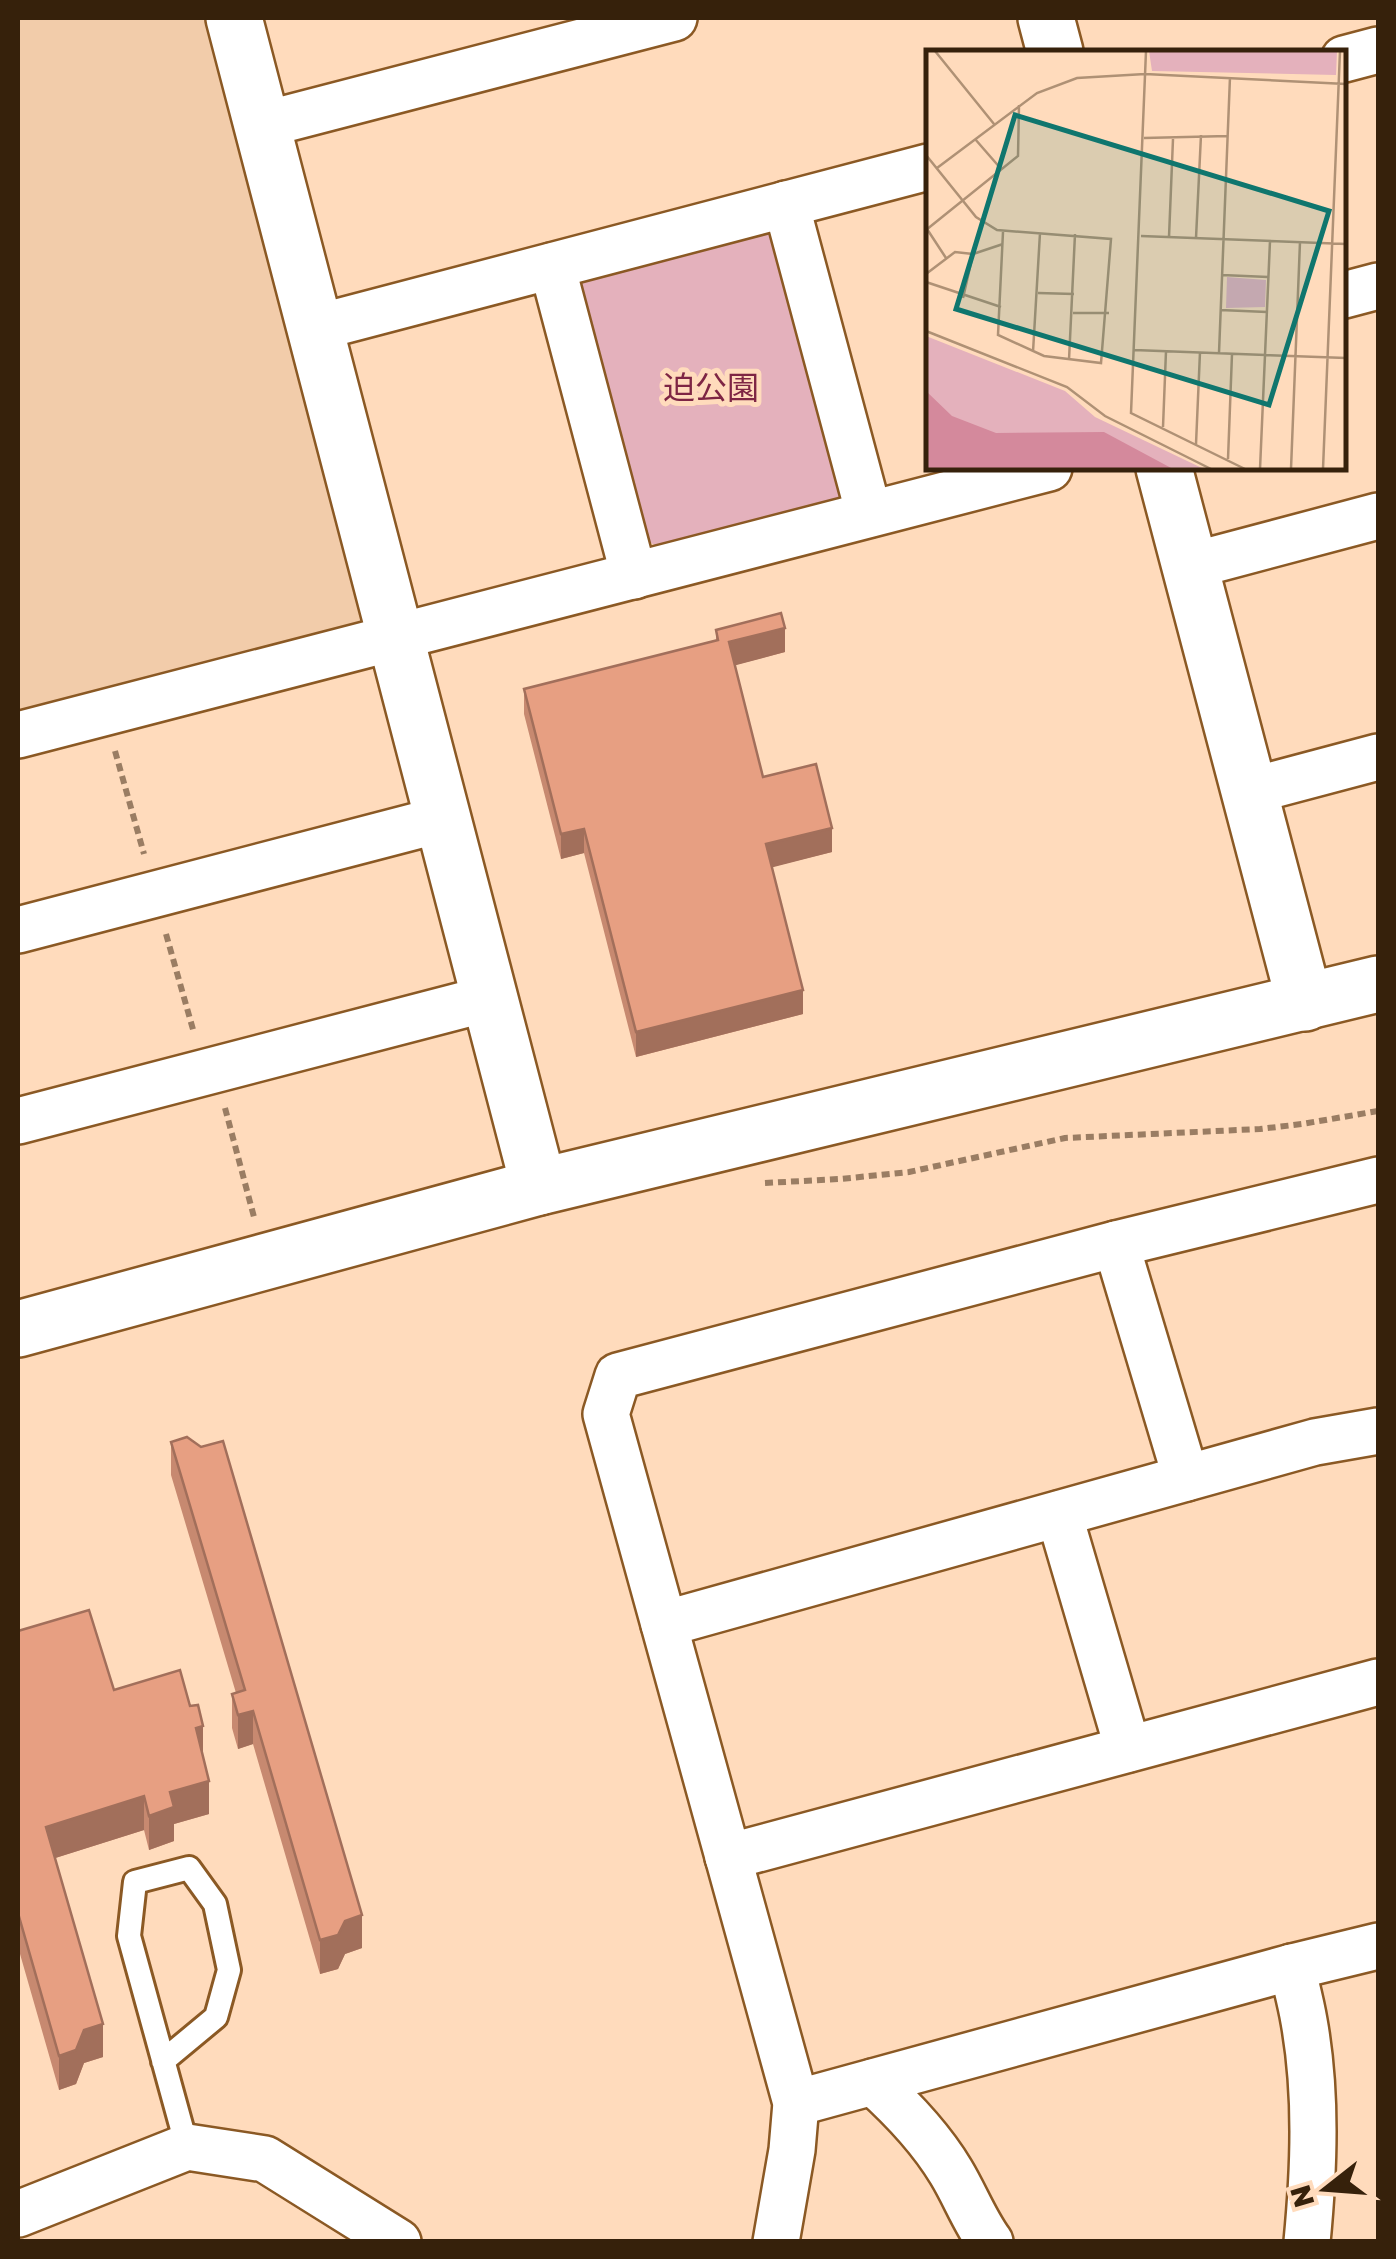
<svg xmlns="http://www.w3.org/2000/svg" width="1396" height="2259" viewBox="0 0 1396 2259" font-family="'Golos Text','Noto Sans JP',sans-serif">
<rect width="100%" height="100%" fill="#ffdbbc"/>
<polygon fill="#f2ccaa" points="18,18 211,18 367,615 359,627 18,718"/>
<polygon fill="#e4b1bc" points="761,225 781,235 848,484 838,501 658,547 639,536 573,292 580,272"/>
<g fill="none" stroke-linecap="round" stroke-linejoin="round">
<defs>
<polyline id="lane" points="163,2061 216,2017 229,1970 215,1904 189,1868 135,1882 129,1936 187,2147"/>
<g id="street">
<polyline points="1344,59 1378,50"/>
<polyline points="262,125 674,18"/>
<polyline points="786,204 869,514"/>
<polyline points="552,266 634,576"/>
<polyline points="1344,295 1378,286"/>
<polyline points="315,328 928,167"/>
<polyline points="1190,566 1378,516"/>
<polyline points="18,735 1049,468"/>
<polyline points="1250,791 1378,757"/>
<polyline points="18,930 443,819"/>
<polyline points="18,1121 490,998"/>
<polyline points="1116,1244 1186,1478"/>
<polyline points="1059,1514 1128,1749"/>
<polyline points="664,1624 1315,1442 1378,1431"/>
<polyline points="728,1857 1378,1682"/>
<path d="M1292 1967C1296 1985 1301 2003 1304 2021 1317 2093 1314 2169 1307 2242"/>
<path d="M873 2082C903 2109 930 2137 951 2172 965 2195 974 2220 990 2242"/>
<polyline points="796,2103 1292,1967 1378,1946"/>
<polyline points="18,2214 187,2147 265,2159 398,2242"/>
<polyline points="776,2242 792,2150 796,2103 606,1414 618,1376 1116,1244 1378,1180"/>
</g>
<g id="secondary">
<polyline points="234,18 539,1187"/>
<polyline points="1046,18 1055,52"/>
<polyline points="1164,468 1305,1003"/>
<polyline points="18,1329 539,1187 1378,984"/>
</g>
</defs>
<use href="#lane" stroke="#8b5924" stroke-width="28"/>
<use href="#street" stroke="#8b5924" stroke-width="50"/>
<use href="#secondary" stroke="#8b5924" stroke-width="60"/>
<g stroke="#9a7d63" stroke-width="6" stroke-dasharray="8 5" stroke-linecap="butt">
<polyline points="115,751 144,854"/>
<polyline points="166,934 194,1033"/>
<polyline points="225,1108 254,1217"/>
<polyline points="765,1183 840,1179 909,1172 1065,1138 1260,1129 1302,1124 1378,1111"/>
</g>
<use href="#lane" stroke="#fff" stroke-width="22"/>
<use href="#street" stroke="#fff" stroke-width="45"/>
<use href="#secondary" stroke="#fff" stroke-width="55"/>
</g>
<g fill="#c78970">
<polygon points="716,630 785,652 735,665 763,777 832,852 771,867 803,1014 636,1057 584,853 561,859 524,714 524,689 716,640"/>
<polygon points="171,1442 362,1948 345,1954 338,1969 320,1974 253,1744 238,1749 232,1728 232,1694 236,1693 171,1475"/>
<polygon points="18,1631 114,1690 203,1757 209,1814 174,1824 174,1841 149,1850 144,1830 55,1858 103,2057 84,2063 76,2084 59,2090 18,1947"/>
</g>
<g fill="#a26f5b">
<polygon points="785,628 785,652 729,667 729,642"/>
<polygon points="832,828 832,852 766,869 766,844"/>
<polygon points="584,829 584,853 561,859 561,834"/>
<polygon points="803,990 803,1014 636,1057 636,1032"/>
<polygon points="253,1711 253,1744 238,1749 238,1715"/>
<polygon points="203,1726 203,1759 196,1728"/>
<polygon points="209,1781 209,1814 174,1824 174,1841 149,1850 149,1816 170,1792"/>
<polygon points="144,1796 144,1830 46,1861 46,1827"/>
<polygon points="362,1915 362,1948 345,1954 338,1969 320,1974 320,1940 345,1921"/>
<polygon points="103,2024 103,2057 84,2063 76,2084 59,2090 59,2056 84,2030"/>
</g>
<g fill="#e79f82" stroke="#a26f5b" stroke-width="2.5">
<polygon points="781,613 785,628 729,642 763,777 816,764 832,828 766,844 803,990 636,1032 584,829 561,834 524,689 718,640 716,630"/>
<polygon points="187,1437 201,1447 223,1441 362,1915 345,1921 338,1935 320,1940 253,1711 238,1715 232,1694 245,1690 171,1442"/>
<polygon points="89,1610 114,1690 180,1670 190,1706 198,1705 203,1726 196,1728 209,1781 170,1792 174,1807 149,1816 144,1796 46,1827 103,2024 84,2030 76,2050 59,2056 18,1913 18,1631"/>
</g>
<g text-anchor="middle" stroke-width="10" stroke-linejoin="round" paint-order="stroke">
<g font-size="32" fill="#7e2544" stroke="#ffdbbc">
<text x="711" y="399">迫公園</text>
</g>
</g>
<g transform="translate(926 50)">
<rect width="420" height="420" fill="#ffdbbc"/>
<path d="M223 1H411L410 25 226 21ZM301 227 340 230 339 257 300 258ZM0 286 139 341 169 367 278 419H0Z" fill="#e4b1bc"/>
<path d="M0 341 26 366 70 383 178 382 247 419H0Z" fill="#d4899c"/>
<path fill="none" stroke="#af9175" stroke-width="2.5" d="M9 1 68 74M220 1 205 363 319 419M218 88 302 86M49 89 76 120M0 105 50 167 71 180 185 189 175 313 118 306 72 285 77 182M11 118 111 43 151 28 219 24 420 34M1 179 20 208M0 180 92 106 93 55M215 186 420 194M243 187 247 89M270 188 275 85M0 224 29 202 47 204M296 225 342 227M0 232 75 257M112 243 148 244M37 248 47 204 77 194M294 260 341 262M147 263H183M0 281 141 337 179 366 285 419M208 300 420 308M107 302 114 183M293 303 304 27M143 310 149 184M237 377 240 301M270 394 274 302M302 409 306 304M334 419 344 191M365 419 374 192M397 419 414 1"/>
<path fill="#0f766e" fill-opacity="0.15" stroke="#0f766e" stroke-width="5" d="M89 65 403 161 343 355 30 259Z"/>
<rect width="420" height="420" fill="none" stroke="#36210b" stroke-width="5"/>
</g>
<rect width="1396" height="2259" fill="none" stroke="#36210b" stroke-width="40"/>
<g transform="translate(1326 2189) rotate(253)" stroke="#ffdbbc" stroke-width="8" paint-order="stroke">
<path d="M0-8L18 38L0 25L-18 38Z" fill="#36210b"/>
<text y="-15" font-size="28" font-weight="bold" text-anchor="middle" fill="#36210b">N</text>
</g>
</svg>
